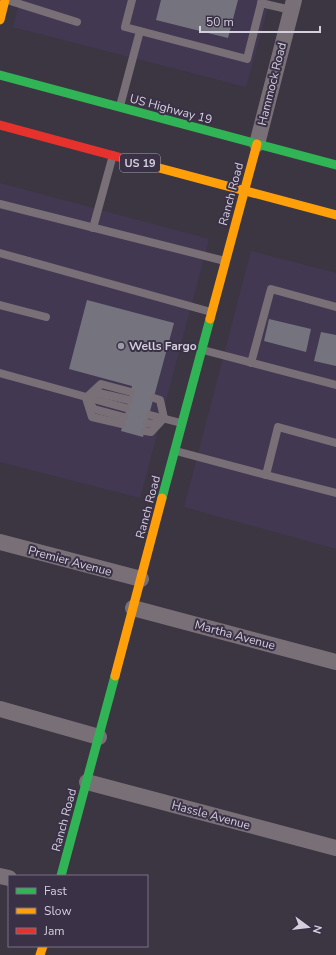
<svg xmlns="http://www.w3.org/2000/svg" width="336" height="955" viewBox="0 0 336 955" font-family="'Nunito Sans',sans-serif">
<rect width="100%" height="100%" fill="#3b3642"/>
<g fill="#433852">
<polygon points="20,0 270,0 246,87 13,27"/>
<polygon points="0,183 209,239 140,498 0,462"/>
<polygon points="251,251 336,273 336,549 184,507"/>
</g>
<g fill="#75747e">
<polygon points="161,0 238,0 228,38 156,20"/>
<polygon points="87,300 174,323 143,437 121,431 132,386 69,369"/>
<polygon points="269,319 311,329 306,352 264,341"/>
<polygon points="321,332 336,335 336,366 314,361"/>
</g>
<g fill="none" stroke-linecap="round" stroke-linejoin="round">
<g stroke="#796f77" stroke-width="8">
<polyline points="7,0 77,22"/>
<polyline points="132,0 125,27 247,59 262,0"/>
<polyline points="261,3 291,10"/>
<polyline points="120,106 140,31"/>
<polyline points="0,204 225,261"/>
<polyline points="93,228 113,155"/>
<polyline points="0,253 211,312"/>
<polyline points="0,305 46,317"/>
<polyline points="203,350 336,385"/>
<polyline points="251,363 271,289 336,307"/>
<polyline points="0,373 126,408"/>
<polyline points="91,396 99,393 129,400"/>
<polyline points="86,398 101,384 131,392"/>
<polyline points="86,398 92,417 122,424"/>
<polyline points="154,398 160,400 164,418"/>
<polyline points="89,402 94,409 124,417"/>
<polyline points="150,415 181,423"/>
<polyline points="147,423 153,424 159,421"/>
<polyline points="145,431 151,432 164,418"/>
<polyline points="176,451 266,475 278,427 336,443"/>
<polyline points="266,475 336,493"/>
</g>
<g stroke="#796f77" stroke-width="16">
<polyline points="257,144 294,0"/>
<polyline points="0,542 141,579"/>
<polyline points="133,608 336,662"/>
<polyline points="0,709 99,737"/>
<polyline points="87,782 336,848"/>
<polyline points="0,876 9,878"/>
</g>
<g stroke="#30b455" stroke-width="9">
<polyline points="0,75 336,165"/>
<polyline points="162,498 210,319"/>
<polyline points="61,876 115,676"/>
</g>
<g stroke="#ff9f0a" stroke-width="9">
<polyline points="0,20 5,0"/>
<polyline points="148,165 336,215"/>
<polyline points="210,319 257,144"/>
<polyline points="115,676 162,498"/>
<polyline points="40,955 43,946"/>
</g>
<polyline stroke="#e5322d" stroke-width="9" points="0,125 148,165"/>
</g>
<circle fill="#9e99a7" stroke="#3a3147" stroke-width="1.5" cx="121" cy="346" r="4"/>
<g text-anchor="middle" stroke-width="4" stroke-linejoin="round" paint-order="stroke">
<rect fill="#3a3147" stroke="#a6a0b0" stroke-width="1" x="120" y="154" width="40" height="18" rx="3"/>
<g font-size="11" font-weight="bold" fill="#d4cfdd">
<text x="140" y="167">US 19</text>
</g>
<g font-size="12" fill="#d4cfdd" stroke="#3a3147">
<text transform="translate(272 84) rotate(-76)" y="4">Hammock Road</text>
<text transform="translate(171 109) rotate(15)" y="4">US Highway 19</text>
<text transform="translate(231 194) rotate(-75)" y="4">Ranch Road</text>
<text transform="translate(148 507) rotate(-75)" y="4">Ranch Road</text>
<text transform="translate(70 561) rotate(15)" y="4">Premier Avenue</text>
<text transform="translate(235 635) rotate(15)" y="4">Martha Avenue</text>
<text transform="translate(211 815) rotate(15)" y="4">Hassle Avenue</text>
<text transform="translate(64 820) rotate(-75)" y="4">Ranch Road</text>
</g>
<g font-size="12" font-weight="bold" fill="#d4cfdd" stroke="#3a3147" text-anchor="start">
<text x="129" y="350">Wells Fargo</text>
</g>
</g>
<rect x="8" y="875" width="140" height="72" fill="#3a3147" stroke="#787083"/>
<rect x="16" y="888" width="20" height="6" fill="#30b455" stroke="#787083"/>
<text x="44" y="895" font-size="12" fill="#d4cfdd">Fast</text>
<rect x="16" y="908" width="20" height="6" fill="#ff9f0a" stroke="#787083"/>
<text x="44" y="915" font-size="12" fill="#d4cfdd">Slow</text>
<rect x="16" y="928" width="20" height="6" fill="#e5322d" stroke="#787083"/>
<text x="44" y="935" font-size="12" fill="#d4cfdd">Jam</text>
<g transform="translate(308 927) rotate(105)" stroke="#3a3147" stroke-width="3" paint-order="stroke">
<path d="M0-3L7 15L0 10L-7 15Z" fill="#d4cfdd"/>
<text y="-6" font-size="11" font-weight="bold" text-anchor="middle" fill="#d4cfdd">N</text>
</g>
<path d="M200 26v6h120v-6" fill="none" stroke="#d4cfdd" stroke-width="2"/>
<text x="206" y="26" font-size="12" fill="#d4cfdd" stroke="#3a3147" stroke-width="3" paint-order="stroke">50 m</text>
</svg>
